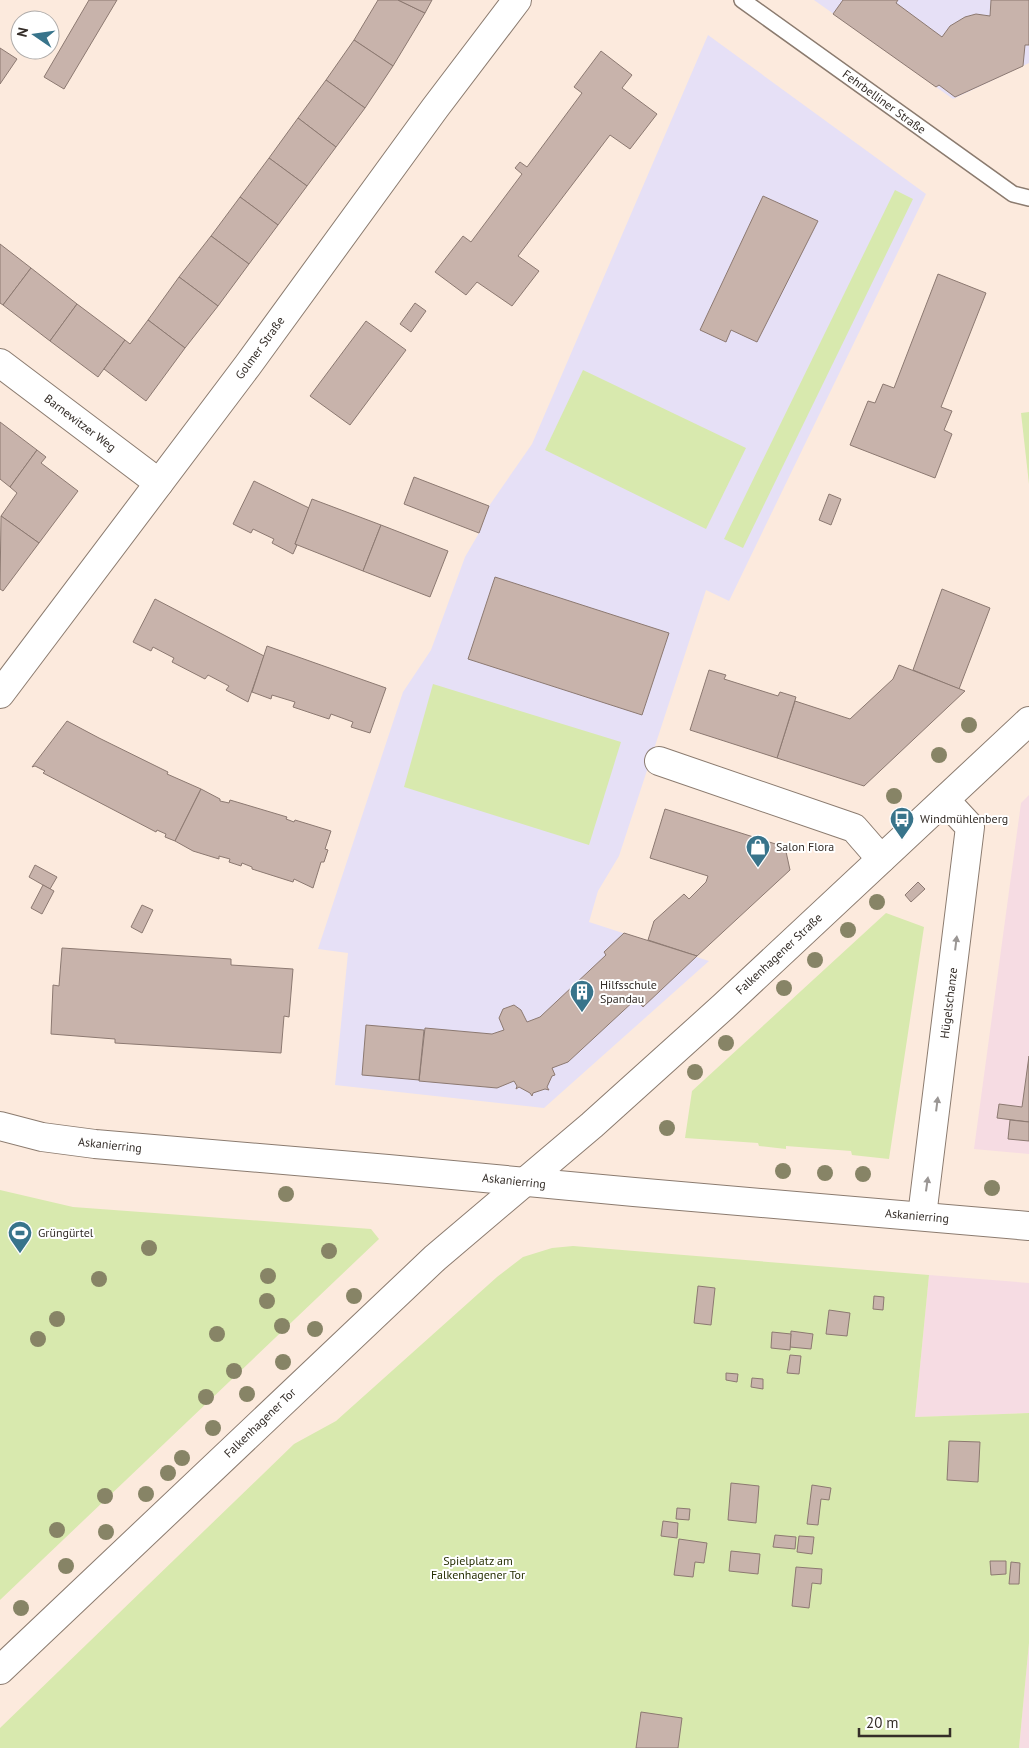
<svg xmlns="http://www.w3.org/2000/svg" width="1029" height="1748" viewBox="0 0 1029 1748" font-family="'PT Sans',sans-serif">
<rect width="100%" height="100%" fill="#fceadd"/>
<g fill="#f6dce3">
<polygon points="1029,795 1029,1154 974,1149 1021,803"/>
<polygon points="929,1275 1029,1283 1029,1413 915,1417"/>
<polygon points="1029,1643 1029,1748 1019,1748"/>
</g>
<g fill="#e6e0f6">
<polygon points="814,0 1029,0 1029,63 953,99"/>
<polygon points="708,35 926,194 729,601 706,590 619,856 598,891 589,922 709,961 544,1108 335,1085 348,953 318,949 403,692 431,650 465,557 479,533 489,506 532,444"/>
</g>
<g fill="#d8e9ae">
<polygon points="895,190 913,199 743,548 724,539"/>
<polygon points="583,370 746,448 706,529 545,450"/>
<polygon points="1029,412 1029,484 1021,413"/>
<polygon points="433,684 621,742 589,845 404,787"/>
<polygon points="886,913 924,927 889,1159 852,1155 851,1151 786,1146 786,1149 759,1146 758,1143 685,1138 692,1091"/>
<polygon points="0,1190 73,1207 371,1229 379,1239 0,1600"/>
<polygon points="573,1246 929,1275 915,1417 1029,1413 1029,1643 1019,1748 0,1748 0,1728 294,1444 336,1421 497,1277 523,1257 552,1248"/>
</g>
<g fill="#c8b3ab" stroke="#8c7971">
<polygon points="89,0 117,0 64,89 44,77"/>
<polygon points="378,0 398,0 425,13 393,66 354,40"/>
<polygon points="398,0 432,0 425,13"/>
<polygon points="843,0 898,0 896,3 942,37 950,26 965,17 976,14 990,16 991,0 1029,0 1029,45 1025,45 1023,66 955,97 939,85 936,87 833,14"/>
<polygon points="354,40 393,66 365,108 326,80"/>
<polygon points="0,48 17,59 0,84"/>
<polygon points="601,51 632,75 622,88 657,114 630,149 610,135 518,256 539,271 512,306 477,282 466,295 435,272 463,236 471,242 522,174 515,168 520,162 527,167 582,93 574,87"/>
<polygon points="326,80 365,108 336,147 298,118"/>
<polygon points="298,118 336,147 307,186 269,158"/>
<polygon points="269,158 307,186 278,225 240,197"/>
<polygon points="763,196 818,221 757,342 731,330 726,342 700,330"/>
<polygon points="240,197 278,225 249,264 211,236"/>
<polygon points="211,236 249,264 218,306 179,277"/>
<polygon points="0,244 31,268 3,305 0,303"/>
<polygon points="31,268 77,304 50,341 3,305"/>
<polygon points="938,274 986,293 941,407 952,411 944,430 952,434 935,478 850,445 868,401 875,403 883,384 894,388"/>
<polygon points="179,277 218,306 185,348 148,320"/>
<polygon points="415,303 426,311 411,332 400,324"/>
<polygon points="77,304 125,340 98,377 50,341"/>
<polygon points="148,320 185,348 146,401 104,369 125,340 130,344"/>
<polygon points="366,321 406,350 350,425 310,396"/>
<polygon points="0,422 37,450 10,487 0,479"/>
<polygon points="37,450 46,457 41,463 78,491 39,543 1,516 17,493 10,487"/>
<polygon points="414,477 489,506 479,533 404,504"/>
<polygon points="254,481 309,508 295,544 297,545 293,554 272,543 274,539 253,529 251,533 233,524"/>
<polygon points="829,494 841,499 831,525 819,520"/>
<polygon points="312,499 381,525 363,571 295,544"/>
<polygon points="1,516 39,543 3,591 0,589"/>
<polygon points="381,525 448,551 430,597 363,571"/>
<polygon points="495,577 669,633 642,715 468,659"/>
<polygon points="942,589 990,608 959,689 913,670"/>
<polygon points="155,599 264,656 248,702 226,690 229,686 208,675 205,679 172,662 174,658 153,647 151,651 133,642"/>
<polygon points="267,646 386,688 370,733 351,727 353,722 331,714 329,719 293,707 295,702 272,695 271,699 252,692"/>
<polygon points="899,665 965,691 864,786 777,758 795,701 850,719 893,679"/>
<polygon points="709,670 726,675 724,679 778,696 780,692 796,697 777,758 690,730"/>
<polygon points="67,721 99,738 168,772 167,774 201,789 175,841 165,837 166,834 157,830 156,832 43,773 45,771 35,766 32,767"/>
<polygon points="201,789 220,799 220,801 229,803 230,800 287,817 286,819 294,822 295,820 331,831 325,849 328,850 324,862 321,862 313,888 294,879 293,882 252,869 252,867 242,863 241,866 229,862 230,859 219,856 219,859 193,851 175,841"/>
<polygon points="665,809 785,847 790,870 697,956 648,940 654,921 684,894 689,899 706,882 708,876 650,858"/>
<polygon points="35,865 57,877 50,889 29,877"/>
<polygon points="918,882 925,889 911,902 905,895"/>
<polygon points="43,885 54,891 42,914 31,908"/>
<polygon points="142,905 153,910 142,933 131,927"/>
<polygon points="624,933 697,956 643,1007 636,999 568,1062 552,1068 555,1075 552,1076 547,1087 549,1090 545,1089 533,1093 532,1096 530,1093 519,1087 516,1089 517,1086 514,1081 497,1088 419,1081 425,1028 492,1034 504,1030 499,1018 503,1009 514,1005 521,1010 527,1022 540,1017 606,955 604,952"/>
<polygon points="62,948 231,959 231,965 293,969 289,1017 284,1016 281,1053 115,1043 115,1039 51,1034 53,985 59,986"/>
<polygon points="366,1025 424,1030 419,1080 362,1075"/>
<polygon points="1029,1056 1029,1122 997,1118 999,1104 1022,1107"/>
<polygon points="1010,1120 1029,1122 1029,1141 1008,1139"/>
<polygon points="698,1286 715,1288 711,1325 694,1323"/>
<polygon points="874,1296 884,1297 883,1310 873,1309"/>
<polygon points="829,1310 850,1313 847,1336 826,1334"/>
<polygon points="791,1331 813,1334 811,1349 790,1347"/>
<polygon points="772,1332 791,1334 790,1350 771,1348"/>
<polygon points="790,1355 801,1356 799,1374 787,1373"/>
<polygon points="726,1373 738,1374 737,1382 726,1380"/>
<polygon points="752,1378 763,1379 763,1389 751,1387"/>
<polygon points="949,1441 980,1442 978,1482 947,1480"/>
<polygon points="731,1483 759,1486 756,1523 728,1520"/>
<polygon points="812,1485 831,1488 829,1500 821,1499 818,1525 807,1524"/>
<polygon points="677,1508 690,1509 689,1520 676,1519"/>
<polygon points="663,1521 678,1523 677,1538 661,1536"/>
<polygon points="775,1535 796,1537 795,1549 773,1547"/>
<polygon points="799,1536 814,1537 812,1554 797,1552"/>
<polygon points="679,1539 707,1543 704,1563 695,1562 693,1577 674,1575"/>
<polygon points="731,1551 760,1554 758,1574 729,1571"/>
<polygon points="990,1561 1006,1561 1006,1574 991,1575"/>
<polygon points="1011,1562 1020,1563 1019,1584 1009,1584"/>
<polygon points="796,1567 822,1569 821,1584 812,1583 809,1608 792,1606"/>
<polygon points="641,1712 682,1718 678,1748 636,1748"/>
</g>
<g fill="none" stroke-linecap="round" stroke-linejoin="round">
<defs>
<polyline id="service" points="742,0 1013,194 1029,198"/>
<g id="minor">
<polyline points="0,363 159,483"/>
<polyline points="0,694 248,365 435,108 517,0"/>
<polyline points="659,761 854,828 881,859"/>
<polyline points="922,1216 970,827 945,800"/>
</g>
<polyline id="tertiary" points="0,1670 435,1258 592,1125 724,1006 1029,721"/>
<polyline id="secondary" points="0,1126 42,1137 95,1144 388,1169 634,1192 1029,1226"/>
</defs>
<use href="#service" stroke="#8b7b6f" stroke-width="18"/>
<use href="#minor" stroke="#8b7b6f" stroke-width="30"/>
<use href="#tertiary" stroke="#8b7b6f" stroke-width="30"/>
<use href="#secondary" stroke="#8b7b6f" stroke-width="30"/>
<use href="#service" stroke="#fff" stroke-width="15"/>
<use href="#minor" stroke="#fff" stroke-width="28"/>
<use href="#tertiary" stroke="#fff" stroke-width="28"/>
<use href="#secondary" stroke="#fff" stroke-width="28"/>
</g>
<g fill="#878466">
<circle cx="969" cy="725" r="8"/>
<circle cx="939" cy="755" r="8"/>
<circle cx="894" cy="796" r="8"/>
<circle cx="877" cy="902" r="8"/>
<circle cx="848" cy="930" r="8"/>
<circle cx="815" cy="960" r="8"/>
<circle cx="784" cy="988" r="8"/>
<circle cx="726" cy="1043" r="8"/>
<circle cx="695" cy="1072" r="8"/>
<circle cx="667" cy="1128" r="8"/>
<circle cx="783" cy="1171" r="8"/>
<circle cx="825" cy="1173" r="8"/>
<circle cx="863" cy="1174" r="8"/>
<circle cx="992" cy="1188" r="8"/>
<circle cx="286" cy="1194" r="8"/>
<circle cx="149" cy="1248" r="8"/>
<circle cx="329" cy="1251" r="8"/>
<circle cx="268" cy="1276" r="8"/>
<circle cx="99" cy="1279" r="8"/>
<circle cx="354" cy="1296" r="8"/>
<circle cx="267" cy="1301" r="8"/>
<circle cx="57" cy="1319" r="8"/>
<circle cx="282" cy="1326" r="8"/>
<circle cx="315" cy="1329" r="8"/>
<circle cx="217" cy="1334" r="8"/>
<circle cx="38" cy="1339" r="8"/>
<circle cx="283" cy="1362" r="8"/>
<circle cx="234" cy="1371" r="8"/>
<circle cx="247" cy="1394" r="8"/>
<circle cx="206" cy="1397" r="8"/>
<circle cx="213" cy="1428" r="8"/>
<circle cx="182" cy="1458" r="8"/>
<circle cx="168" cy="1473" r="8"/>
<circle cx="146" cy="1494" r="8"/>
<circle cx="105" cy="1496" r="8"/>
<circle cx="57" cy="1530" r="8"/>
<circle cx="106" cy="1532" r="8"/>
<circle cx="66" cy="1566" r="8"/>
<circle cx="21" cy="1608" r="8"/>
</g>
<defs><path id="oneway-solid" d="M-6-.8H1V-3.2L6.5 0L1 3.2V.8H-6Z" transform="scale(1.25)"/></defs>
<g fill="#9a9694">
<use href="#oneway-solid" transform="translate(956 943) rotate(-83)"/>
<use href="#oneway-solid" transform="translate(937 1104) rotate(-83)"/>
<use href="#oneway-solid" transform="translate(927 1184) rotate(-82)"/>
</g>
<defs>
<symbol id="bus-pin" viewBox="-11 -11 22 30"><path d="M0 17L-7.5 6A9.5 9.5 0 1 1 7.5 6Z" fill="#38748b" stroke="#fff"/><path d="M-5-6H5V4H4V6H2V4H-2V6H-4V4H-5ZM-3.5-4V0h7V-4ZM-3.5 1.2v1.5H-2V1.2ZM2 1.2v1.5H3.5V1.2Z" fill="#fff"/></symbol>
<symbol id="shop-pin" viewBox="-11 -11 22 30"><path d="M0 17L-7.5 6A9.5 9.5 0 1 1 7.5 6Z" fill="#38748b" stroke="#fff"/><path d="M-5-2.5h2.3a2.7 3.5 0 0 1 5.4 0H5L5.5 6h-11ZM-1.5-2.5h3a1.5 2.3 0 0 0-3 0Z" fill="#fff"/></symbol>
<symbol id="building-pin" viewBox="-11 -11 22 30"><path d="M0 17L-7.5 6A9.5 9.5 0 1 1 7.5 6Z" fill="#38748b" stroke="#fff"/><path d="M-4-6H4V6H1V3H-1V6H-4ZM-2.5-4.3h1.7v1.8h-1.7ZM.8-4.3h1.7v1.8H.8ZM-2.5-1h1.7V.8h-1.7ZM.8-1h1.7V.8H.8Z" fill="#fff"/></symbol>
<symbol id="stadium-pin" viewBox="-11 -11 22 30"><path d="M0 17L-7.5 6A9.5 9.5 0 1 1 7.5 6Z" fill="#38748b" stroke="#fff"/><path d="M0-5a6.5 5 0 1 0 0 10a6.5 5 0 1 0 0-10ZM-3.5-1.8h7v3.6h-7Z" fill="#fff"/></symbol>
</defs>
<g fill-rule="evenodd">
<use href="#bus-pin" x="888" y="805" width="28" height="38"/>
<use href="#shop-pin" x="744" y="833" width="28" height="38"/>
<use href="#building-pin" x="568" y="978" width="28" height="38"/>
<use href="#stadium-pin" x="6" y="1219" width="28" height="38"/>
</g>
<g text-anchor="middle" stroke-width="4" stroke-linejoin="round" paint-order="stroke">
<g font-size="12" fill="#342d28" stroke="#fff">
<text transform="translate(884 102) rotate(36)" y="4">Fehrbelliner Straße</text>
<text transform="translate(260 348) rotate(-54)" y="4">Golmer Straße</text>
<text transform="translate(80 423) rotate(37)" y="4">Barnewitzer Weg</text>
<text transform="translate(779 954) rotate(-43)" y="4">Falkenhagener Straße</text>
<text transform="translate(949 1003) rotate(-83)" y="4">Hügelschanze</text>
<text transform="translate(110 1145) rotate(6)" y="4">Askanierring</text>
<text transform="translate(514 1181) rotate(6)" y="4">Askanierring</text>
<text transform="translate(917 1216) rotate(5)" y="4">Askanierring</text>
<text transform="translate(260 1423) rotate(-44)" y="4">Falkenhagener Tor</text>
</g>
<g font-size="12" fill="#342d28" stroke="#fff" text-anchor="start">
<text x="920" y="823">Windmühlenberg</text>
<text x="776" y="851">Salon Flora</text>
<text x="600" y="989">Hilfsschule<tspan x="600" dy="14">Spandau</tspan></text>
<text x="38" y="1237">Grüngürtel</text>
</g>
<g font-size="12" fill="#273004" stroke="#fff">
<text x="478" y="1565">Spielplatz am<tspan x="478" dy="14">Falkenhagener Tor</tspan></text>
</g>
</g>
<g transform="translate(35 35) rotate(283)"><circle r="24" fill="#ffffff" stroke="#aeaba9"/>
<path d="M0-4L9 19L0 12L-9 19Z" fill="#38748b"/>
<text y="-8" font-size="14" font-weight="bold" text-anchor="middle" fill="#342d28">N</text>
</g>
<path d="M859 1728v8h91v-8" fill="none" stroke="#342d28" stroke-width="2.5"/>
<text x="866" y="1728" font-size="15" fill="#342d28" stroke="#ffffff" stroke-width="4" paint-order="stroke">20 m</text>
</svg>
